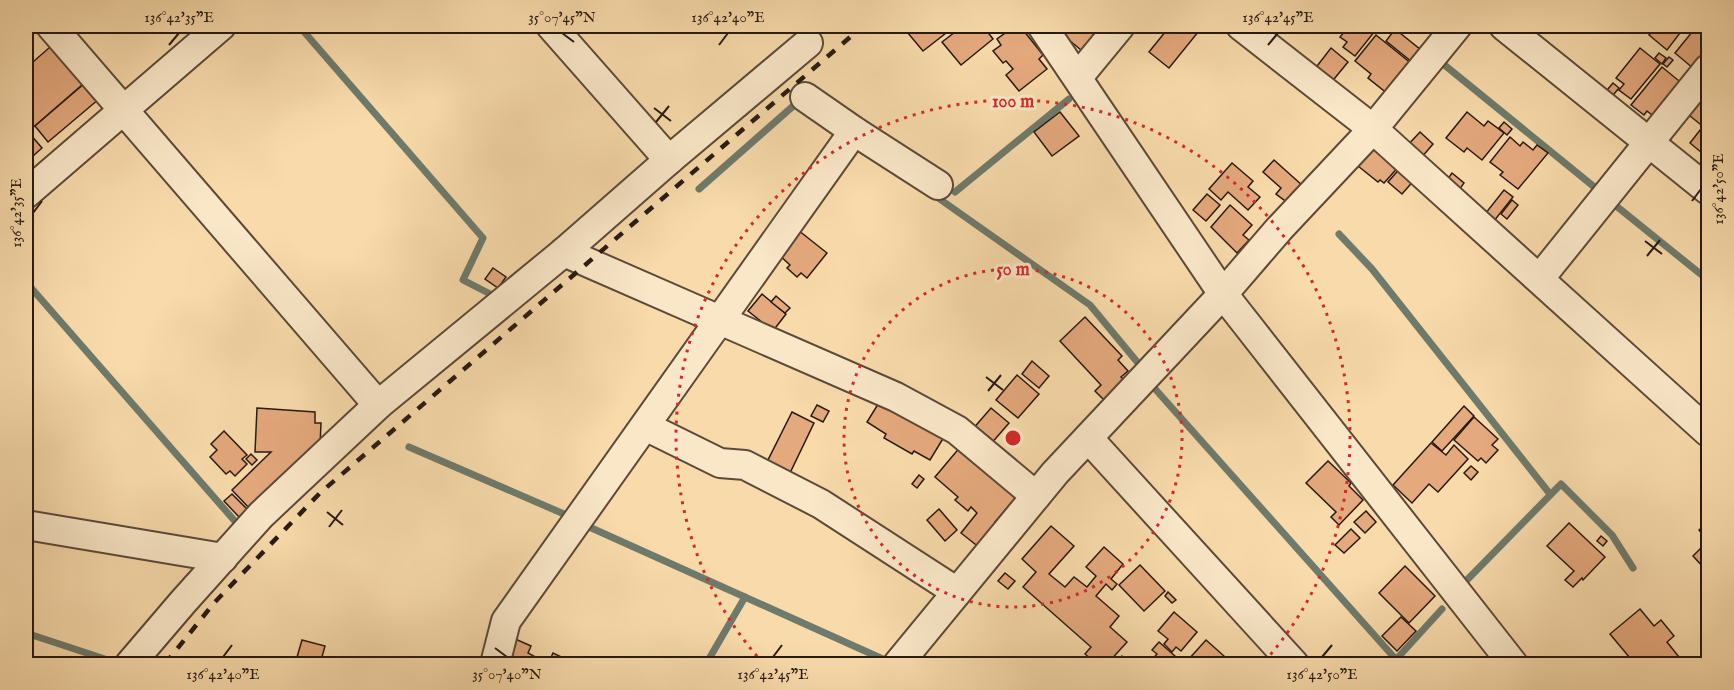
<svg xmlns="http://www.w3.org/2000/svg" width="1734" height="690" viewBox="0 0 1734 690" font-family="'IM FELL English',serif">
<rect width="100%" height="100%" fill="#f8daab"/>
<filter id="stains"><feTurbulence type="fractalNoise" baseFrequency=".00333" numOctaves="4"/><feColorMatrix values="0 0 0 0 .2 0 0 0 0 .09 0 0 0 0 .02 0 0 0 .5 -.17"/></filter>
<radialGradient id="worn" r=".72"><stop offset=".6" stop-color="#630" stop-opacity="0"/><stop offset="1" stop-color="#630" stop-opacity=".3"/></radialGradient>
<g fill="none" stroke-linecap="round" stroke-linejoin="round">
<g stroke="#6e7a6b" stroke-width="7">
<polyline points="299,26 483,238 463,280 498,298"/>
<polyline points="798,26 806,35"/>
<polyline points="1442,63 1598,190"/>
<polyline points="699,189 800,100"/>
<polyline points="955,192 1069,99"/>
<polyline points="934,195 1090,305 1143,369"/>
<polyline points="1610,201 1708,280"/>
<polyline points="1339,234 1372,269 1550,494"/>
<polyline points="26,282 240,527"/>
<polyline points="1156,390 1400,664"/>
<polyline points="409,447 571,517"/>
<polyline points="587,526 885,660"/>
<polyline points="1466,581 1561,484 1612,535 1633,568"/>
<polyline points="26,633 117,663"/>
<polyline points="706,664 745,597"/>
<polyline points="1392,664 1442,609"/>
</g>
</g>
<g fill="#e4a97d" stroke="#281912" stroke-width="1.5">
<polygon points="902,26 955,26 923,51"/>
<polygon points="963,26 983,26 993,39 961,65 942,42"/>
<polygon points="1015,26 1020,26 1043,55 1039,59 1047,69 1019,91 1006,75 1013,69 1006,61 1003,63 993,51 1001,45 997,39"/>
<polygon points="1070,26 1086,26 1101,38 1087,55 1063,35"/>
<polygon points="1170,26 1203,26 1169,68 1149,52"/>
<polygon points="1349,26 1379,26 1355,56 1343,47 1347,42 1340,37"/>
<polygon points="1657,26 1694,26 1688,33 1683,29 1667,50 1649,35"/>
<polygon points="1697,26 1706,26 1708,28 1708,51 1694,69 1675,53"/>
<polygon points="1395,29 1421,50 1412,62 1386,41"/>
<polygon points="1376,35 1412,64 1388,94 1368,78 1371,74 1355,61"/>
<polygon points="57,41 90,78 30,130 26,125 26,68"/>
<polygon points="1331,48 1348,62 1330,84 1314,70"/>
<polygon points="1640,48 1660,64 1631,99 1619,90 1624,84 1616,78"/>
<polygon points="1659,53 1666,58 1662,64 1655,58"/>
<polygon points="1669,57 1673,60 1667,67 1663,64"/>
<polygon points="1662,67 1684,85 1657,119 1647,111 1644,115 1631,105"/>
<polygon points="85,83 99,99 48,142 35,126"/>
<polygon points="1613,83 1619,88 1609,100 1603,95"/>
<polygon points="1694,99 1708,110 1708,114 1700,124 1684,111"/>
<polygon points="1060,112 1079,136 1052,156 1034,132"/>
<polygon points="1467,112 1484,126 1488,121 1504,133 1482,160 1467,148 1464,152 1446,138"/>
<polygon points="1708,120 1708,158 1690,143"/>
<polygon points="1504,122 1512,129 1507,135 1499,128"/>
<polygon points="1420,132 1433,144 1421,158 1407,146"/>
<polygon points="30,134 42,148 26,162 26,138"/>
<polygon points="1510,137 1520,146 1523,142 1533,150 1537,145 1548,153 1518,189 1500,175 1503,172 1490,162"/>
<polygon points="1377,143 1401,164 1384,183 1380,180 1378,182 1358,166"/>
<polygon points="1274,160 1303,186 1288,203 1276,194 1281,188 1263,172"/>
<polygon points="1232,163 1253,181 1248,187 1260,197 1248,210 1228,192 1221,200 1209,189"/>
<polygon points="1402,166 1416,178 1402,194 1388,182"/>
<polygon points="1452,173 1464,183 1457,193 1445,183"/>
<polygon points="1504,190 1513,197 1494,221 1485,214"/>
<polygon points="1207,194 1220,205 1206,221 1193,210"/>
<polygon points="1512,200 1518,205 1507,219 1501,214"/>
<polygon points="1230,205 1252,225 1243,235 1249,240 1237,253 1211,227"/>
<polygon points="798,230 827,253 807,278 801,273 797,277 787,268 790,265 778,254"/>
<polygon points="493,268 506,277 498,288 485,279"/>
<polygon points="762,294 786,314 773,331 748,311"/>
<polygon points="776,296 790,308 785,313 771,302"/>
<polygon points="1085,317 1122,356 1118,360 1128,371 1121,377 1125,381 1107,403 1095,391 1101,385 1060,341"/>
<polygon points="1032,361 1049,376 1039,388 1022,374"/>
<polygon points="1017,375 1039,394 1018,418 996,400"/>
<polygon points="880,401 947,432 930,460 914,451 912,454 884,438 886,434 867,422"/>
<polygon points="817,405 829,411 823,422 811,416"/>
<polygon points="1464,406 1474,416 1442,451 1432,442"/>
<polygon points="257,408 315,412 315,423 321,423 320,446 313,446 313,455 251,510 232,490 271,452 255,452"/>
<polygon points="991,408 1009,423 990,445 972,430"/>
<polygon points="792,412 814,423 789,475 766,464"/>
<polygon points="1474,417 1498,439 1492,445 1498,450 1486,463 1481,458 1478,461 1454,440"/>
<polygon points="224,431 247,455 242,459 247,464 235,476 230,471 226,474 210,457 217,450 211,444"/>
<polygon points="1431,443 1446,455 1454,445 1468,459 1438,492 1429,484 1412,503 1393,485"/>
<polygon points="961,446 1019,494 995,522 999,526 980,548 961,533 977,513 971,507 968,511 955,500 958,497 935,477"/>
<polygon points="251,454 257,460 252,465 246,459"/>
<polygon points="1328,461 1351,483 1349,486 1363,500 1339,525 1331,517 1336,512 1306,483"/>
<polygon points="1471,466 1478,472 1471,480 1464,473"/>
<polygon points="919,475 924,479 917,488 912,484"/>
<polygon points="232,494 247,509 239,517 224,501"/>
<polygon points="939,509 957,530 945,541 927,520"/>
<polygon points="1366,511 1376,522 1365,533 1354,522"/>
<polygon points="1569,523 1605,557 1583,580 1582,578 1573,587 1565,580 1574,571 1547,546"/>
<polygon points="1707,523 1708,525 1708,541 1699,530"/>
<polygon points="1051,526 1074,546 1049,574 1065,587 1074,577 1087,587 1096,576 1086,567 1104,547 1123,564 1111,579 1117,584 1112,590 1106,584 1096,596 1119,616 1110,627 1127,642 1107,664 1097,664 1085,654 1091,647 1023,587 1036,572 1022,559"/>
<polygon points="1351,529 1360,538 1344,553 1335,545"/>
<polygon points="1601,536 1607,541 1603,546 1597,541"/>
<polygon points="1703,546 1708,551 1708,565 1705,569 1693,556"/>
<polygon points="1140,565 1165,591 1144,611 1119,585"/>
<polygon points="1405,566 1435,596 1409,623 1379,593"/>
<polygon points="1005,573 1015,581 1008,589 998,581"/>
<polygon points="1168,592 1176,600 1172,603 1165,596"/>
<polygon points="1640,609 1654,626 1661,620 1674,636 1667,642 1683,662 1680,664 1635,664 1610,634"/>
<polygon points="1174,612 1197,632 1181,651 1176,647 1172,652 1164,644 1168,639 1158,631"/>
<polygon points="1401,617 1416,631 1397,651 1382,636"/>
<polygon points="513,638 531,646 528,653 548,664 553,653 576,664 500,664"/>
<polygon points="302,640 325,646 320,664 295,664"/>
<polygon points="1206,640 1224,656 1217,664 1193,664 1188,660"/>
<polygon points="1159,642 1184,664 1148,664 1157,654 1152,650"/>
<polygon points="1122,656 1128,661 1126,664 1114,664"/>
</g>
<g fill="none" stroke-linecap="round" stroke-linejoin="round">
<defs>
<g id="minor">
<polyline points="51,26 378,405"/>
<polyline points="551,26 669,160"/>
<polyline points="1042,26 1223,294 1513,664"/>
<polyline points="1241,26 1373,129 1708,432"/>
<polyline points="1504,26 1708,190"/>
<polyline points="1078,77 1120,26"/>
<polyline points="805,97 854,131 938,185"/>
<polyline points="26,194 221,26"/>
<polyline points="564,252 896,397 957,430 1036,496"/>
<polyline points="1540,278 1708,69"/>
<polyline points="645,426 720,463 745,465 821,504 957,592"/>
<polyline points="1088,438 1294,664"/>
<polyline points="26,525 223,558"/>
<polyline points="130,664 183,602 261,515 378,405 564,252 669,160 808,43"/>
<polyline points="495,664 506,621 854,131"/>
<polyline points="898,664 1055,473 1223,294 1279,229 1373,129 1457,26"/>
</g>
</defs>
<use href="#minor" stroke="#5c4938" stroke-width="32"/>
<use href="#minor" stroke="#fae7c8" stroke-width="28"/>
<polyline stroke="#281912" stroke-width="4.5" stroke-dasharray="10 10" stroke-linecap="butt" points="165,664 214,603 320,493 863,26"/>
</g>
<path fill="none" stroke="#281912" stroke-width="2" d="M562 33 574 42M169 45 179 33M719 45 728 33M1268 45 1278 33M654 108 671 121M656 122 669 106M1692 201 1701 189M33 213 42 201M1645 241 1662 254M1647 256 1660 240M986 377 1003 390M988 391 1001 375M327 512 343 525M329 527 342 510M495 648 507 657M223 657 232 645M773 657 782 645M1322 657 1332 645"/>
<g fill="none" stroke="#d62828" stroke-width="3" stroke-dasharray="3 6">
<circle cx="1013" cy="438" r="169"/>
<path d="M763 663A337 337 0 1 1 1263 663"/>
</g>
<circle cx="1013" cy="438" r="9" fill="#d62828" stroke="#fae7c8" stroke-width="3"/>
<g font-size="18" text-anchor="middle" font-weight="bold" fill="#d62828" stroke="#fae7c8" stroke-width="6" stroke-linejoin="round" paint-order="stroke">
<text x="1013" y="107">100 m</text>
<text x="1013" y="275">50 m</text>
</g>
<rect width="1734" height="690" fill="none" stroke="#f8daab" stroke-width="66"/>
<rect x="33" y="33" width="1668" height="624" fill="none" stroke="#281912" stroke-width="2"/>
<g font-size="15" text-anchor="middle" fill="#281912">
<text x="179" y="22">136°42'35"E</text>
<text x="562" y="22">35°07'45"N</text>
<text x="728" y="22">136°42'40"E</text>
<text x="1278" y="22">136°42'45"E</text>
<text transform="translate(1718 189) rotate(-90)" y="5">136°42'50"E</text>
<text transform="translate(16 213) rotate(-90)" y="5">136°42'35"E</text>
<text x="223" y="679">136°42'40"E</text>
<text x="507" y="679">35°07'40"N</text>
<text x="773" y="679">136°42'45"E</text>
<text x="1322" y="679">136°42'50"E</text>
</g>
<rect width="100%" height="100%" filter="url(#stains)"/>
<rect width="100%" height="100%" fill="url(#worn)"/>
</svg>
